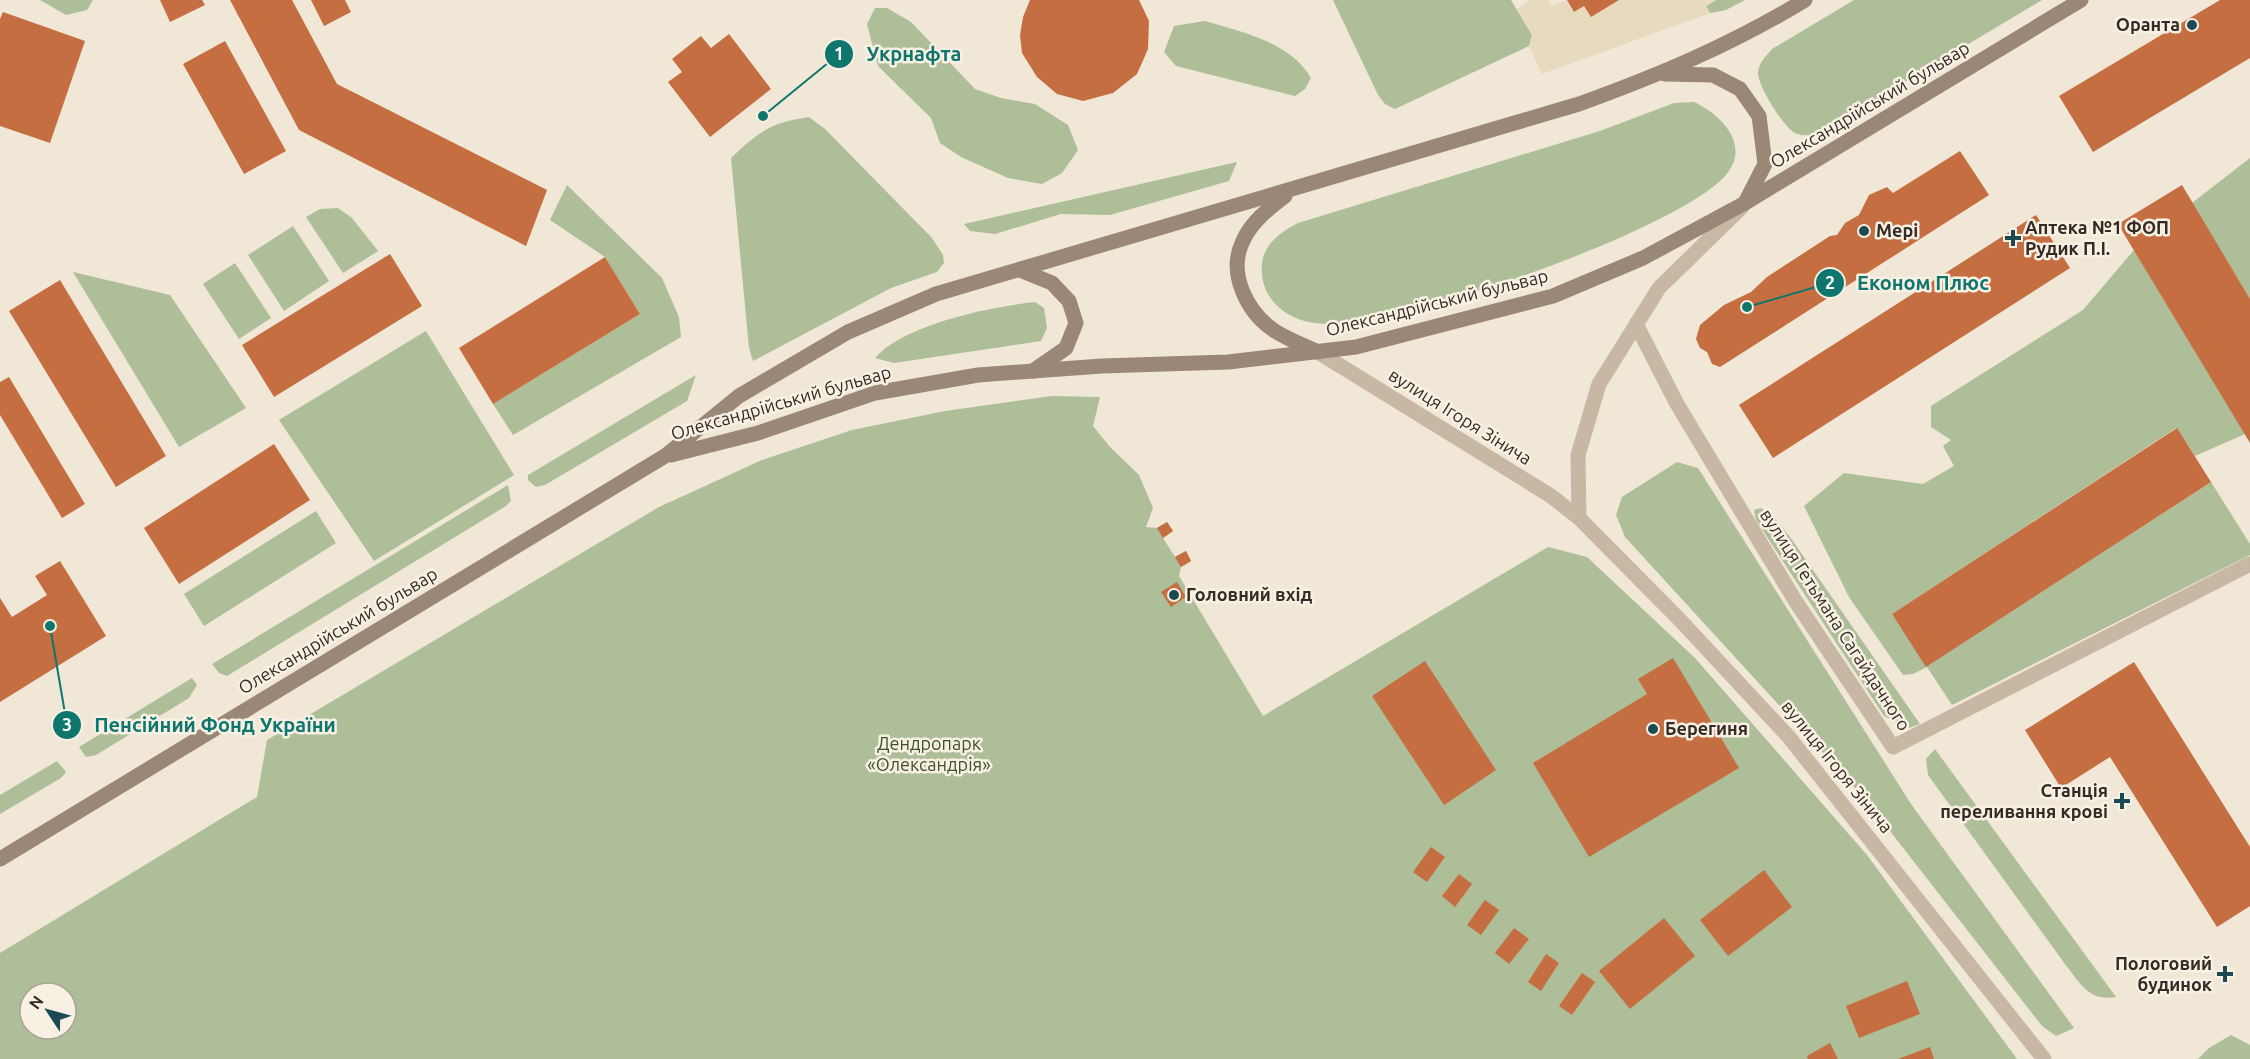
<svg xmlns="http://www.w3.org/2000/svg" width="2250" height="1059" viewBox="0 0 2250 1059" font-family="Ubuntu,sans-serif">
<rect width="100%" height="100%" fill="#f0e7d7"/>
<g fill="#adbe98" fill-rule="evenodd">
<polygon points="40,0 93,0 87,10 66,15"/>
<polygon points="1333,0 1511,0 1532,35 1529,46 1395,109 1385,104 1378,95"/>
<polygon points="1716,0 1745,0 1726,10 1710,13 1706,6"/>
<path d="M1854 0H2042L1823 131C1813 134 1805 138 1795 133 1784 128 1758 86 1758 73 1758 64 1766 56 1772 49Z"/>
<polygon points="875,8 887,8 911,22 975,89 1001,98 1035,104 1068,125 1078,150 1062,173 1042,184 1008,178 961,157 940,143 931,118 878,66 867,24"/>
<path d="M1205 21C1242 32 1290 42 1311 78L1305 89 1295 96 1176 66 1164 52 1174 26Z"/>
<path d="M1694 102C1722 115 1752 146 1725 176 1676 231 1387 333 1314 323 1289 320 1264 302 1262 274 1259 248 1277 234 1298 223L1600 131 1674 103Z"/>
<path d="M809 117 825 129 932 238 943 255 944 263 937 272 891 288 753 361 749 348 731 158C758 132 772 122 809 117Z"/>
<polygon points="2250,158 2250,299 2192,203"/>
<polygon points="1237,162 1229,181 1110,215 1061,214 995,234 970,231 964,224"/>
<polygon points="567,185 662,278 679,317 681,337 513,435 493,404 640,314 605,257 550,220"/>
<polygon points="338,208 352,218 378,251 343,273 306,217 320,209"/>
<polygon points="293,226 329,281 284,311 248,255"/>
<polygon points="2134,250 2245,434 2195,456 2176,428 1892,614 1927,666 2211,482 2250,544 2250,555 1952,705 1927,667 1913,674 1903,675 1849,597 1804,506 1844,473 1923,484 1954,466 1943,446 1951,440 1931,427 1931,406 2083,310"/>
<polygon points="235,263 271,318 239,339 203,284"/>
<polygon points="73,272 170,295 246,408 179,447"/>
<path d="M1035 302 1044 308 1047 328 1041 341 894 363 875 358C904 324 991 307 1035 302Z"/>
<polygon points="426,331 514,475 374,561 279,420"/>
<polygon points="696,375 687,401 545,485 536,487 528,480 528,475"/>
<path d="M1052 396 1100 397 1093 426 1110 447 1139 475 1153 508 1146 527 1157 528 1167 522 1173 531 1163 538 1175 557 1186 551 1191 561 1181 567 1179 576 1263 716 1548 547 1587 557 1695 658 1867 855 2017 1059H0V953L257 797 267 740 659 507 762 460 852 430 945 411ZM30 993H66V1029H30Z"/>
<polygon points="1677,462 1698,468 1911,804 2074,1028 2056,1036 2042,1026 1865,799 1625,537 1616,515 1622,497"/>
<polygon points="508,485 511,501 506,506 227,676 219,673 212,664"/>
<polygon points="1761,508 1774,517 1790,537 1920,724 1909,728 1884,716 1756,520 1754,510"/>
<polygon points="316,511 336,543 204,626 184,594"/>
<polygon points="192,678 197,685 189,698 96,755 86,757 79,747"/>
<path d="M1935 749 2116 997C2089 1002 2080 983 2065 964L1928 775 1926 759Z"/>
<polygon points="57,761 66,772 61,778 0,814 0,795"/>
<polygon points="2231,1035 2250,1045 2250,1059 2198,1059 2209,1048"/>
</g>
<polygon fill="#e8dabe" points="1530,0 1548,0 1552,6 1567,0 1574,12 1584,6 1619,0 1716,0 1706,6 1710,13 1542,74 1529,46 1532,35 1517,9"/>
<g fill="#c46e41">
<polygon points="160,0 202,0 205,5 170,22"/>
<polygon points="230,0 292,0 337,84 547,190 526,246 299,130"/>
<polygon points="311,0 345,0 351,12 324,26"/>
<polygon points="1030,0 1139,0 1149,21 1148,49 1137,74 1113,93 1083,101 1057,94 1037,77 1022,53 1020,35 1023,17"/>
<polygon points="1567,0 1619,0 1591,17 1584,6 1574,12"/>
<polygon points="2220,0 2250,0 2250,58 2093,152 2059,96"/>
<polygon points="3,12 85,41 50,143 0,126 0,19"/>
<polygon points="729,34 771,89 710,137 668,82 682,72 672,59 701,36 711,48"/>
<polygon points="225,41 286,151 244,174 183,64"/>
<polygon points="1960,151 1989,195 1720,367 1712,364 1707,352 1700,348 1696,339 1700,325 1724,305 1751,292 1767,277 1830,236 1837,235 1845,223 1859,215 1869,195 1887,187 1893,193"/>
<polygon points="2182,185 2250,299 2250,443 2118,224"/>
<polygon points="2036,215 2070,268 1773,458 1739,405"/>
<polygon points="390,254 422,306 274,397 242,345"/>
<polygon points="605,257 640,314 493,404 459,348"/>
<polygon points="60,280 166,456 116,487 9,311"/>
<polygon points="9,377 85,504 62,518 0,415 0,382"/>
<polygon points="2177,428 2211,482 1926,667 1892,614"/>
<polygon points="274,444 310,500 179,584 144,528"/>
<polygon points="1167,522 1173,531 1163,538 1157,528"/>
<polygon points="1186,551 1191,561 1181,567 1175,557"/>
<polygon points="60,561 106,636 0,702 0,598 12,617 47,595 35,576"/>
<polygon points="1177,582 1186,597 1171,607 1161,592"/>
<polygon points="1673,658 1739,768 1589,857 1533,763 1647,694 1638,679"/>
<polygon points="1425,661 1496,770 1444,805 1372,696"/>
<polygon points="2134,662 2250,847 2250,906 2217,927 2110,757 2061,788 2025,730"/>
<polygon points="1431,847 1445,857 1427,882 1413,872"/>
<polygon points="1764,870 1792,907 1728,956 1700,920"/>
<polygon points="1459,874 1472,884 1455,907 1442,896"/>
<polygon points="1485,900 1499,910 1481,935 1467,925"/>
<polygon points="1664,918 1695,956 1630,1009 1599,971"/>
<polygon points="1514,928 1529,939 1509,964 1495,953"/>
<polygon points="1546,954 1559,963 1541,991 1528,982"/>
<polygon points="1582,973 1595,982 1572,1015 1559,1006"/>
<polygon points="1907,981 1920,1014 1859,1038 1846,1006"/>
<polygon points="1830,1043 1838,1059 1808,1059 1807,1056"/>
<polygon points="1930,1047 1934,1059 1898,1059"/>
</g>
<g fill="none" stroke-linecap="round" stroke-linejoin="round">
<g stroke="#c8b8a3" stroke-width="15">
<polyline points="1636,324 1677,404 1796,602 1893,747 2250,564"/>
<polyline points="1318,352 1551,496 1579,518 1680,620 1788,736 2044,1059"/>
<polyline points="1579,518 1578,455 1599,384 1659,288 1742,207"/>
</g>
<g stroke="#9b8775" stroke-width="15">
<polyline points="1665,74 1713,75 1740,89 1759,116 1765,164 1745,203"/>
<path d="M1285 196C1268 209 1250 223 1242 243 1228 274 1247 311 1272 329 1286 339 1304 345 1318 352"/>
<polyline points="1020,270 1052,283 1069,301 1076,323 1066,348 1033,371"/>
<polyline points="671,455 758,433 875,393 978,375 1102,366 1228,362 1356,347 1553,296 1643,258 1745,203 2081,0"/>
<path d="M0 859 665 456 739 396 848 332 936 294 1579 104C1659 75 1731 45 1805 0"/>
</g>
</g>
<g fill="#1c4a53" stroke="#f8f1e3" stroke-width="2">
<circle cx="2192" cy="25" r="6"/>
<circle cx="1864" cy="231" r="6"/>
<path d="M2010 229h6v6h6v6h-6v6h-6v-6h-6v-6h6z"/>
<circle cx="1174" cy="595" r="6"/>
<circle cx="1653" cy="729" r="6"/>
<path d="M2119 792h6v6h6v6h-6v6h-6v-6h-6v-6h6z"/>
<path d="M2222 965h6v6h6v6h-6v6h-6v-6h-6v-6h6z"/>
</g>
<g text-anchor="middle" stroke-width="5" stroke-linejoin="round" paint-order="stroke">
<g font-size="18" font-weight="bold" fill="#332b25" stroke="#f8f1e3" text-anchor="start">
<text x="2180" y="31" text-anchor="end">Оранта</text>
<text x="2025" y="234">Аптека №1 ФОП<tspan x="2025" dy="21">Рудик П.І.</tspan></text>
<text x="1876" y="237">Мері</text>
<text x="1186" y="601">Головний вхід</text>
<text x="1665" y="735">Берегиня</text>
<text x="2108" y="797" text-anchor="end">Станція<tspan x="2108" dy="21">переливання крові</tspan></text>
<text x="2212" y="970" text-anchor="end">Пологовий<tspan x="2212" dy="21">будинок</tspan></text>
</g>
<g font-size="18" fill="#332b25" stroke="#f8f1e3">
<text transform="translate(1870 105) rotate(-31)" y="6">Олександрійський бульвар</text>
<text transform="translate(1437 303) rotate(-14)" y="6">Олександрійський бульвар</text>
<text transform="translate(781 403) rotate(-16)" y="6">Олександрійський бульвар</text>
<text transform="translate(1460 417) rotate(32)" y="6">вулиця Ігоря Зінича</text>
<text transform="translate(1835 620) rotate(57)" y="6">вулиця Гетьмана Сагайдачного</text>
<text transform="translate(338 631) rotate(-31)" y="6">Олександрійський бульвар</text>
<text transform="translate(1837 767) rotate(51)" y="6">вулиця Ігоря Зінича</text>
</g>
<g font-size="18" fill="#3e5129" stroke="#f8f1e3">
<text x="929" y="750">Дендропарк<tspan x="929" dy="21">«Олександрія»</tspan></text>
</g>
</g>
<path fill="none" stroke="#0f766e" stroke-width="2" d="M763 116L839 54M1747 307L1830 283M50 626L67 725"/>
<g fill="#0f766e" stroke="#f8f1e3" stroke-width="2">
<circle cx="763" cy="116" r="6"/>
<circle cx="1747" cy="307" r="6"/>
<circle cx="50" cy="626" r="6"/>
<circle cx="839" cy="54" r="15"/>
<circle cx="1830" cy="283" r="15"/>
<circle cx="67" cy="725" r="15"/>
</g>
<g font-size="18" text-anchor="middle" font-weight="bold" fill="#fff">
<text x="839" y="60">1</text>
<text x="1830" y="289">2</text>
<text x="67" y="731">3</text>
</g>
<g font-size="20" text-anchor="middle" font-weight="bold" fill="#0f766e" stroke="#f8f1e3" stroke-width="5" stroke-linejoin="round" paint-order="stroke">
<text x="914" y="61">Укрнафта</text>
<text x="1923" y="290">Економ Плюс</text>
<text x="215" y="732">Пенсійний Фонд України</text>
</g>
<g transform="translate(48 1011) rotate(306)"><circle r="28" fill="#f8f1e3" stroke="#a9a297" stroke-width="1.5"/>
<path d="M0-4.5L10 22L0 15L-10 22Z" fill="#1c4a53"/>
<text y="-9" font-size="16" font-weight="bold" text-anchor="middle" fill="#332b25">N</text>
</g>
</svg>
